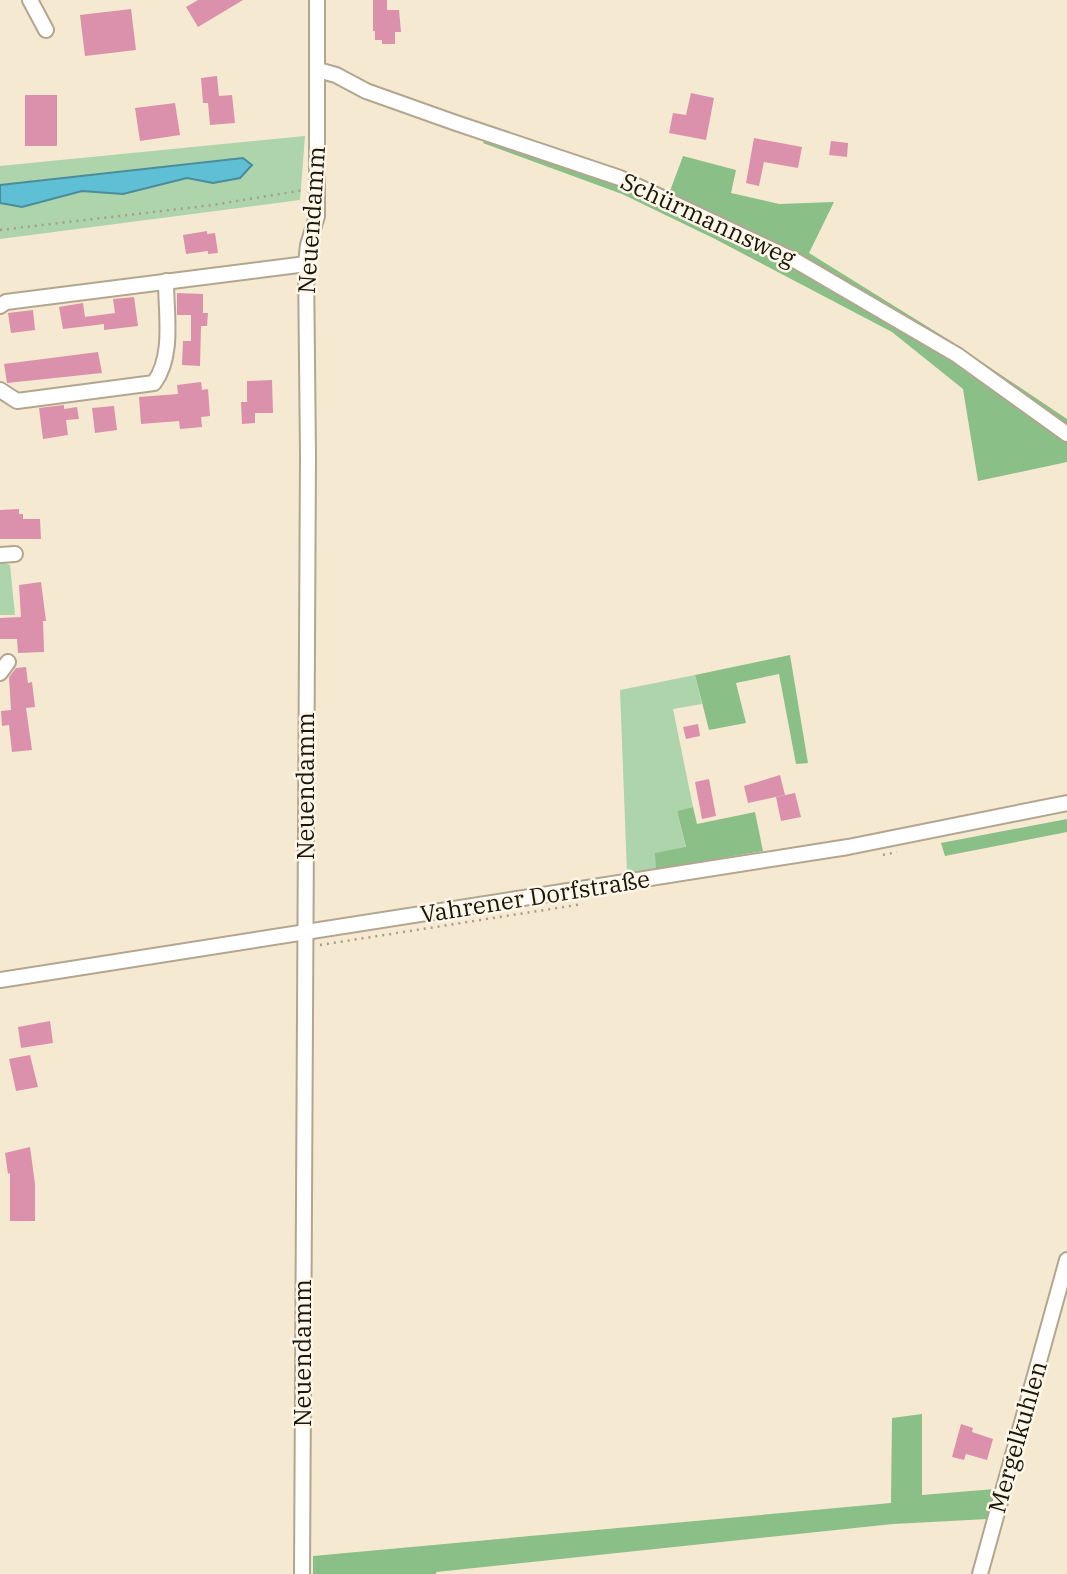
<svg xmlns="http://www.w3.org/2000/svg" width="1067" height="1574" viewBox="0 0 1067 1574" font-family="'IBM Plex Serif',serif">
<rect width="100%" height="100%" fill="#f6e9d1"/>
<g fill="#add4aa">
<polygon points="305,136 300,200 0,239 0,166"/>
<polygon points="0,561 10,565 15,615 0,615"/>
<polygon points="695,675 702,704 673,709 693,807 677,811 686,848 656,853 656,869 627,873 620,690"/>
</g>
<g fill="#8abf87">
<polygon points="491,127 670,191 683,156 736,170 731,193 779,204 834,202 809,253 949,340 1067,419 1067,462 978,481 963,389 892,332 715,239 622,194 483,143"/>
<polygon points="790,655 808,763 796,764 779,674 736,683 746,723 709,730 695,675"/>
<polygon points="693,807 697,824 755,812 763,851 656,869 655,853 686,847 677,811"/>
<polygon points="1067,819 1067,832 945,856 941,843"/>
<polygon points="922,1414 922,1495 995,1489 988,1519 893,1524 436,1572 436,1574 313,1574 313,1556 891,1503 892,1418"/>
</g>
<polygon fill="#5fbfd5" stroke="#4a8c99" stroke-width="2" points="243,158 252,165 240,178 213,183 187,178 123,194 82,191 22,207 0,203 0,185"/>
<g fill="#db91ac">
<polygon points="198,0 243,0 198,27 186,7"/>
<polygon points="373,0 387,0 387,10 399,10 401,32 395,32 395,44 382,44 382,40 375,40 375,31 373,31"/>
<polygon points="131,9 136,50 85,56 80,15"/>
<polygon points="217,76 219,96 232,95 235,123 210,125 208,103 203,103 201,78"/>
<polygon points="691,93 714,98 706,140 669,133 673,113 686,115"/>
<rect x="25" y="95" width="32" height="51"/>
<polygon points="175,103 180,135 140,141 135,108"/>
<polygon points="754,138 802,147 798,168 764,162 759,186 746,183"/>
<polygon points="831,141 848,143 847,157 829,155"/>
<polygon points="207,231 207,234 215,233 218,253 208,254 208,251 186,254 183,235"/>
<polygon points="177,293 203,294 203,313 208,313 207,326 201,326 200,366 182,365 183,341 191,341 191,315 177,315"/>
<polygon points="134,297 138,326 104,330 104,324 63,329 59,307 83,303 85,317 115,313 113,299"/>
<polygon points="33,310 35,330 11,333 8,313"/>
<polygon points="98,352 102,373 7,383 4,364"/>
<polygon points="272,380 273,413 255,413 255,423 242,424 241,402 247,402 247,381"/>
<polygon points="201,382 202,390 208,389 210,416 201,417 202,427 180,429 179,421 141,424 139,397 178,394 177,385"/>
<polygon points="64,405 64,409 77,407 79,419 66,420 68,435 43,439 39,408"/>
<polygon points="114,406 117,430 95,433 92,408"/>
<polygon points="19,509 19,514 23,514 23,519 40,519 41,539 0,539 0,510"/>
<polygon points="41,582 46,621 43,621 44,652 18,653 17,639 0,639 0,618 21,617 19,585"/>
<polygon points="26,667 28,683 32,682 35,707 26,708 32,750 12,752 9,725 2,726 1,711 11,710 9,677 16,668"/>
<polygon points="698,724 700,736 686,739 683,727"/>
<polygon points="780,775 785,795 748,803 744,786"/>
<polygon points="709,779 716,816 702,819 695,782"/>
<polygon points="795,793 801,817 781,821 776,797"/>
<polygon points="50,1021 53,1043 21,1048 18,1027"/>
<polygon points="30,1055 38,1087 16,1091 9,1059"/>
<polygon points="30,1147 35,1184 35,1221 10,1221 10,1173 8,1174 5,1153"/>
<polygon points="961,1424 973,1428 972,1432 993,1439 987,1460 966,1454 964,1460 952,1457"/>
</g>
<g fill="none" stroke-linecap="round" stroke-linejoin="round">
<defs>
<g id="minor">
<polyline points="30,0 46,30"/>
<polyline points="318,70 336,75 366,91 456,123 620,178 796,261 957,355 1067,434"/>
<polyline points="0,306 6,302 306,264"/>
<path d="M0 390 17 401 154 383C174 356 166 314 166 281"/>
<polyline points="0,555 15,554"/>
<polyline points="0,673 8,662"/>
<polyline points="0,980 848,847 1067,803"/>
<polyline points="302,1574 308,456 306,264 308,245 317,216 317,0"/>
<polyline points="980,1574 1067,1260"/>
</g>
</defs>
<use href="#minor" stroke="#b2a68f" stroke-width="18"/>
<g stroke="#a79d8b" stroke-width="2.5" stroke-dasharray="2 5" stroke-linecap="butt">
<polyline points="0,230 213,205 304,190"/>
<polyline points="883,855 897,852"/>
<polyline points="320,945 583,904"/>
</g>
<use href="#minor" stroke="#fff" stroke-width="14"/>
</g>
<g text-anchor="middle" stroke-width="5" stroke-linejoin="round" paint-order="stroke">
<g font-size="24" fill="#1a160d" stroke="#fef7e8">
<text transform="translate(312 220) rotate(-86)" y="8">Neuendamm</text>
<text transform="translate(708 220) rotate(25)" y="8">Schürmannsweg</text>
<text transform="translate(306 786) rotate(-90)" y="8">Neuendamm</text>
<text transform="translate(535 897) rotate(-9)" y="8">Vahrener Dorfstraße</text>
<text transform="translate(303 1353) rotate(-90)" y="8">Neuendamm</text>
<text transform="translate(1018 1437) rotate(-74)" y="8">Mergelkuhlen</text>
</g>
</g>
</svg>
